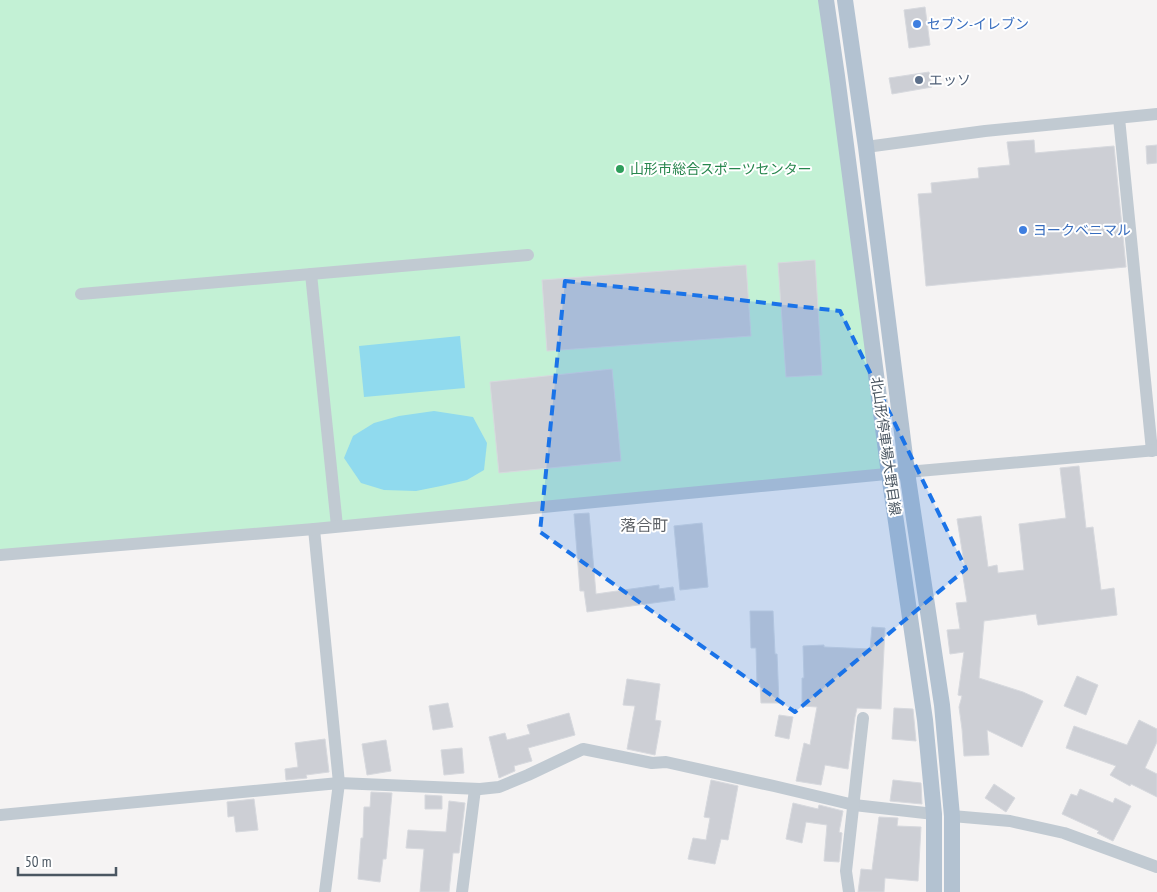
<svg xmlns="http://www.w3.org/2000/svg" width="1157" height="892" viewBox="0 0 1157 892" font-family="'PT Sans Narrow','Noto Sans JP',sans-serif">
<rect width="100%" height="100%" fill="#f5f3f3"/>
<polygon fill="#c3f1d5" points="0,0 826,0 889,474 0,555"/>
<g fill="#90daee">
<polygon points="460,336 465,388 364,397 359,346"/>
<polygon points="434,411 473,417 487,443 484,470 467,480 441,486 416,491 384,490 361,483 344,458 353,436 374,423 399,416"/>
</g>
<g fill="#cdcfd5" stroke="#d7d9de">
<polygon points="925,7 930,45 909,48 904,10"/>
<polygon points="929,72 932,87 892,94 889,78"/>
<polygon points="1034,140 1035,153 1114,146 1126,267 926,286 918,194 932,193 931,183 979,178 978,168 1010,165 1007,142"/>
<polygon points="1157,145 1157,163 1147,164 1146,146"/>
<polygon points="815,260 822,375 786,377 778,263"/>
<polygon points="746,265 751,336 547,351 542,280"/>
<polygon points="612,369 621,461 499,473 490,382"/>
<polygon points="1079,466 1086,528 1093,527 1101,590 1114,588 1117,615 1038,625 1036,614 984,621 979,678 1023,692 1043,701 1022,747 987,730 989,755 964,756 962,729 959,707 962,696 958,695 964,652 950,654 947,630 960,629 956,603 967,602 962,570 965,569 957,519 981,516 988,567 997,565 998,573 1024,570 1019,524 1066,518 1060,468"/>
<polygon points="589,513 596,594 659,585 659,589 673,587 675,600 587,612 584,591 580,591 574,514"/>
<polygon points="702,523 708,587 680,590 674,526"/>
<polygon points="750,611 773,611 775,654 777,654 779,703 761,703 760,684 757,684 756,648 751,648"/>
<polygon points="872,627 885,628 881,709 857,708 855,717 848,769 825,765 821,785 796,781 804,743 810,745 817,707 802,706 802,678 804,678 803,646 824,645 824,647 870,649"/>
<polygon points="1077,676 1098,685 1086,715 1064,706"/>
<polygon points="627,679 660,684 655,720 661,721 655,755 627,749 635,706 623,705"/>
<polygon points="448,703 453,727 433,730 429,706"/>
<polygon points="894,708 913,709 916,741 892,739"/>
<polygon points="569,713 575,735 528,748 532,761 514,766 515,771 499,778 489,737 505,733 507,740 530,734 527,725"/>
<polygon points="779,715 793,717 789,739 775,736"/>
<polygon points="1139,720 1157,729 1157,742 1145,768 1157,774 1157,797 1131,784 1130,786 1110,775 1116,766 1066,748 1074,726 1127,745"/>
<polygon points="325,739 329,772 306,775 307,778 286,780 285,769 298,767 295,743"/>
<polygon points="386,740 391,771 367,775 362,744"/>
<polygon points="462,748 464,773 444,775 441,750"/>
<polygon points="711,780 738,786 728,840 721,839 715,864 688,859 693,838 706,840 710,818 704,817"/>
<polygon points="893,780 921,783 922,804 890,801"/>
<polygon points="994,784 1015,798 1006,812 985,798"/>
<polygon points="1080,789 1113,803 1115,798 1131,806 1113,841 1097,833 1099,831 1062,814 1071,794 1077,796"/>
<polygon points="371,792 392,793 386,859 383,859 380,882 358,879 361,838 363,838 364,807 370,807"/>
<polygon points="425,795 442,796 442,809 425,809"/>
<polygon points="254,799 258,830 236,832 234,816 228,817 227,802"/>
<polygon points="449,801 465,803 459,853 453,853 449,892 420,892 424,849 406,848 408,830 446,832"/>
<polygon points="793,803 818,809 819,805 843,811 839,832 842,833 839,862 824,861 827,825 806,822 802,843 786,839"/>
<polygon points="879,817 898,818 897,826 921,827 918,881 885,878 884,892 858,892 861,869 872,870"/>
</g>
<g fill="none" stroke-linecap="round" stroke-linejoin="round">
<g stroke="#c1cad2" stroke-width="12">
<polyline points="1119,118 1152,451"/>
<polyline points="866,147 985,131 1157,114"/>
<polyline points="311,274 337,526"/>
<polyline points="81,294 528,255"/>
<polyline points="314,529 339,783 325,892"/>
<polyline points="0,555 314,529 907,472 1157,450"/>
<polyline points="0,815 339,783 480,789 499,787 528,775 583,749 652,763 666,762 774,786 854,805 934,814"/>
<polyline points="952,816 1010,821 1064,833 1157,867"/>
<polyline points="462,892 475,789"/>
<polyline points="849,892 846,871 863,718"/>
</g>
<g stroke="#b3c2d1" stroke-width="16">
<polyline points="826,0 837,76 889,474 925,720 934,814 934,892"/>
<polyline points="845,0 866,147 907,472 942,705 952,816 952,892"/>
</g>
</g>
<path fill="#1a73e8" fill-opacity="0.2" stroke="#1a73e8" stroke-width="4" stroke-dasharray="10 6" stroke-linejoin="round" d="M565 281 840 311 966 569 795 712 540 532Z"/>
<g fill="#3f7fe0" stroke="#fff" stroke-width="2">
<circle cx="917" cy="24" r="5"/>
<circle cx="1023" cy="230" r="5"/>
</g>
<circle fill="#5c6f8a" stroke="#fff" stroke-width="2" cx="919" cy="80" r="5"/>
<circle fill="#2e9e5b" stroke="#fff" stroke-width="2" cx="620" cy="169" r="5"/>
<g text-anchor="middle" stroke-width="4" stroke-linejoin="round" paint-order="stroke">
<g font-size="14" fill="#366cbe" stroke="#fff" text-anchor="start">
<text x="927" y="29">セブン-イレブン</text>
<text x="1033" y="235">ヨークベニマル</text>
</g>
<g font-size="14" fill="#4e5e75" stroke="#fff" text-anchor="start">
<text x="929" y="85">エッソ</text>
</g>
<g font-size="14" fill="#27864d" stroke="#fff" text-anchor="start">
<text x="630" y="174">山形市総合スポーツセンター</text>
</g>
<g font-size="14" fill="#4a5661" stroke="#fff">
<text transform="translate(886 446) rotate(82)" y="5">北山形停車場大野目線</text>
</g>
<g font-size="16" fill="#5f6368" stroke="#fff">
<text x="644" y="531">落合町</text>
</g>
</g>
<path d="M18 867v8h98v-8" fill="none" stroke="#4a5661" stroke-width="2.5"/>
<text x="25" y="867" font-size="15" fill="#4a5661" stroke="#ffffff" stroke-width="4" paint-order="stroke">50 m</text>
</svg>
